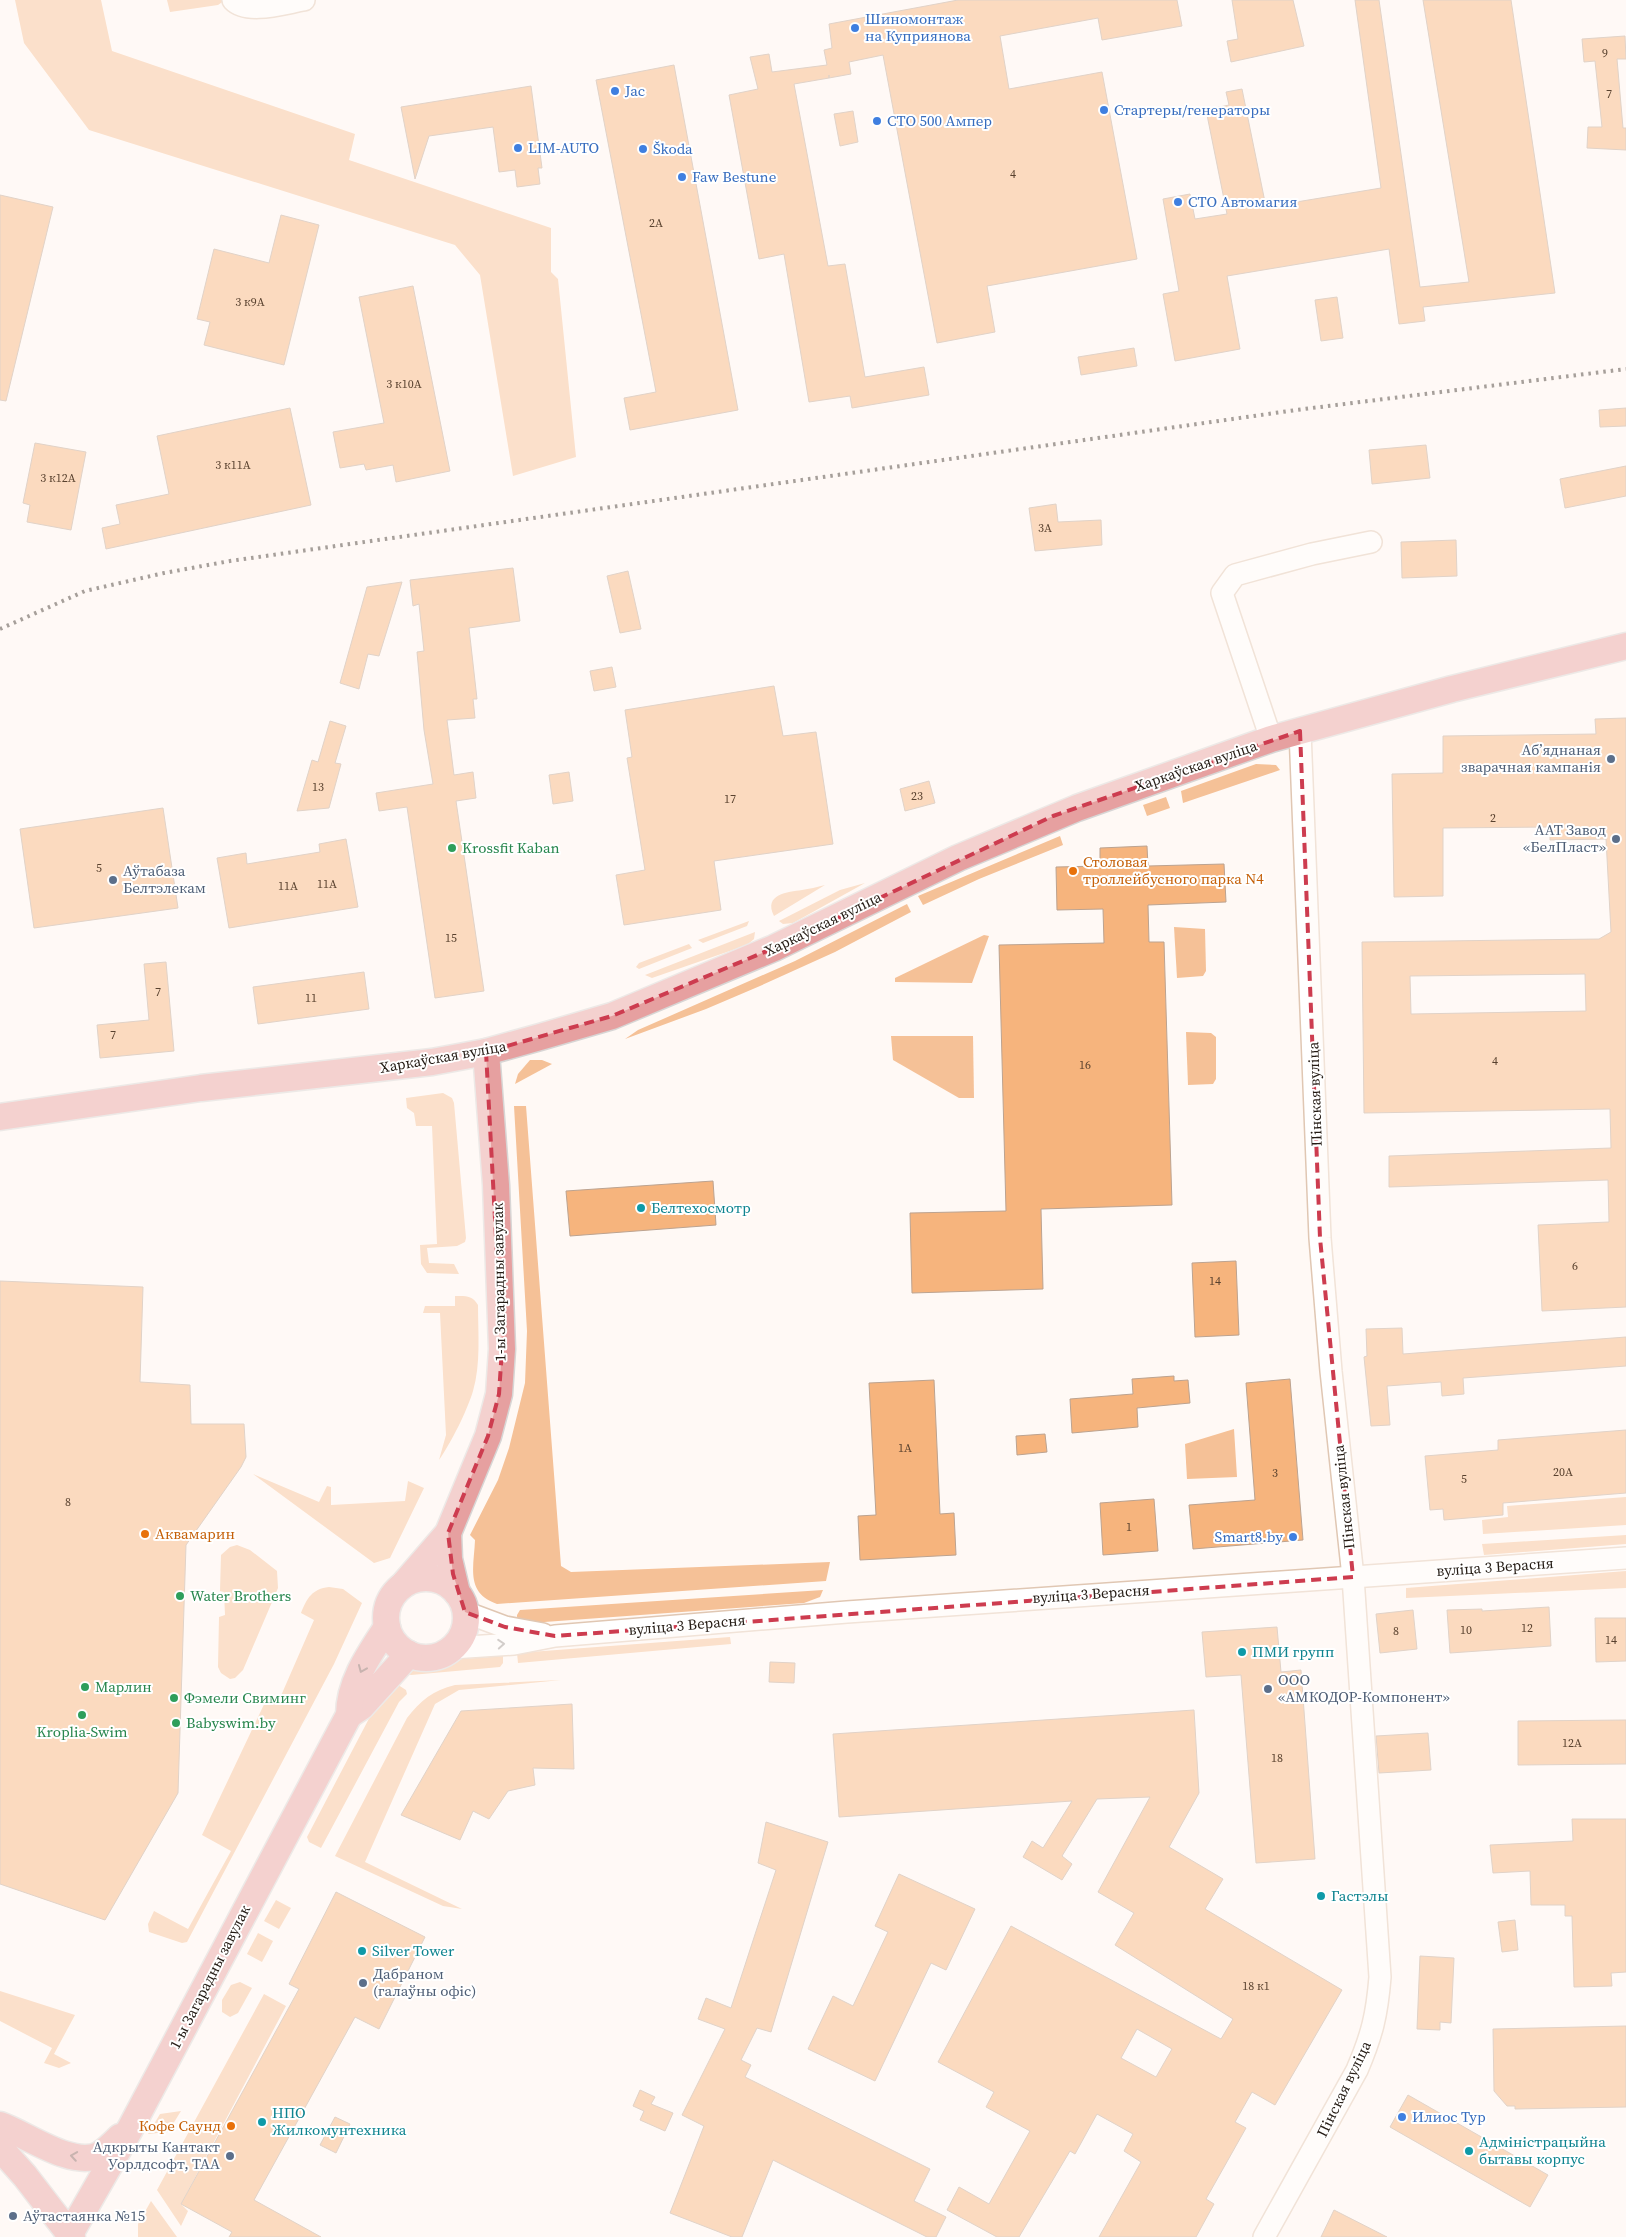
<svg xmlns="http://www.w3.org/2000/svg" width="1626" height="2237" viewBox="0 0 1626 2237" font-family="'Source Serif 4',serif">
<rect width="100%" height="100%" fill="#fff9f5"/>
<g fill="#f5c197">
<polygon points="15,0 101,0 112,51 355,134 349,160 551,228 551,272 558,279 576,457 513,476 480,275 455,245 89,130 24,43"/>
<polygon points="167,0 225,0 218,5 170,12"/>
<polygon points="1256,764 1276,765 1280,770 1183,803 1181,791"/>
<polygon points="1166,797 1170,808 1147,816 1143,805"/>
<polygon points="1060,836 1063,845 979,879 923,905 918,896"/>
<polygon points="865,883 793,923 783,924 779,921 840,890"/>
<path d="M825 885 774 916C763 894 788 892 802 890 809 889 817 887 825 885Z"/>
<polygon points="907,904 911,912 835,952 760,986 706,1009 625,1039 638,1030 795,961"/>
<polygon points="749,921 747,926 703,943 698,940"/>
<polygon points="1174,927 1205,929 1206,971 1203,976 1177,978"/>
<polygon points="755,932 754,939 747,945 652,978 645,975"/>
<polygon points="984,935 989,936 972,983 895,982 895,978"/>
<polygon points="689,944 692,948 639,969 636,967 639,963"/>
<polygon points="1186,1032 1211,1033 1216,1037 1216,1079 1213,1084 1188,1085"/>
<polygon points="891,1036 973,1036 974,1098 959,1098 893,1060"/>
<polygon points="530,1060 542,1060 552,1064 515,1084 518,1074"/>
<polygon points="443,1093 452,1098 454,1103 466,1238 465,1242 457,1246 427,1248 429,1263 454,1264 459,1274 427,1273 421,1264 420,1245 437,1244 432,1126 416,1126 414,1113 407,1108 406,1098"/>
<path d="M514 1106H526L561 1566 571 1572 830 1562 826 1581 497 1604C465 1593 474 1567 475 1540L470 1535 498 1480 509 1448 525 1383 527 1331Z"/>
<path d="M455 1296C466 1296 472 1295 478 1305 478 1333 481 1364 473 1391 467 1411 451 1443 439 1460L446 1435 440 1313H423L425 1306H455Z"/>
<polygon points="1234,1429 1237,1477 1187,1479 1185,1444"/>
<polygon points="253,1474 319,1502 327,1486 331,1487 331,1505 405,1501 408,1481 424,1488 390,1558 374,1563"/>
<polygon points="1626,1497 1626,1525 1483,1534 1482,1520 1508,1517 1507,1506"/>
<polygon points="1626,1535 1626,1544 1484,1555 1482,1544"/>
<polygon points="237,1545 250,1550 277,1571 278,1588 243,1670 235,1678 230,1679 221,1673 218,1667 219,1617 225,1615 224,1592 220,1591 221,1555 230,1547"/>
<polygon points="1626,1571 1626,1588 1406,1598 1406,1588"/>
<path d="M329 1587 343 1589 362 1603 334 1664 187 1942 182 1943 149 1932 148 1924 154 1911 188 1929 231 1851 202 1835 269 1694 280 1698 314 1620 301 1613C307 1598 312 1589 329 1587Z"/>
<polygon points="823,1590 820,1597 804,1603 517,1624 517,1615 520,1610"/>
<polygon points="730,1637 731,1644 518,1663 517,1653"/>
<polygon points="503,1656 503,1663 500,1667 411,1675 404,1673 422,1662"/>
<path d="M561 1680 459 1690 435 1704 365 1862 462 1909 443 1906 335 1856 407 1718C420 1701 433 1690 455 1685Z"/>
<polygon points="392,1681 406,1690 407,1694 399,1702 321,1848 309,1842 307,1837 385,1688"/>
<polygon points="276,1900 291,1908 279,1929 264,1921"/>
<polygon points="258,1933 273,1941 262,1962 247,1954"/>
<polygon points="240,1982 252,1988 238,2013 230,2017 222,2012 222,2000 231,1985"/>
<polygon points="0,1991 75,2015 54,2054 71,2063 59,2068 44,2063 52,2048 0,2021"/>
<polygon points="264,1994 286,2006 181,2204 188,2211 181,2226 157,2190"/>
<polygon points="181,2111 168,2132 148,2134 160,2114"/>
<polygon points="151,2201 177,2237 138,2237 138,2224"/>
</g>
<g fill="#f6b47d" stroke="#bca390" fill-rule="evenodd">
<polygon points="958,0 1177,0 1182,26 1102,40 1098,18 1000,36 1009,89 1102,72 1137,259 987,286 995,332 937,343 883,55 849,62 851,74 829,78 829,75 829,78 794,84 828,266 845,264 865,377 924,367 929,395 852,408 850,396 809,402 784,254 759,259 729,95 758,89 750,57 769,54 772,72 827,65 824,50 832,48 829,24"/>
<polygon points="1232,0 1293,0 1304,46 1231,62 1227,41 1238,39"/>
<polygon points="1355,0 1379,0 1420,287 1469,282 1423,0 1511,0 1555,293 1423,307 1425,321 1399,324 1389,249 1227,276 1240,349 1175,361 1163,294 1179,291 1163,199 1190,194 1195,219 1227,214 1206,110 1229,105 1226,92 1242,89 1266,207 1381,188"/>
<polygon points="1625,36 1626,59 1617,59 1623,128 1626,128 1626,150 1587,148 1588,127 1602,127 1595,61 1584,62 1582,39"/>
<polygon points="674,65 738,410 630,430 624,398 656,392 596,80"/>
<polygon points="531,86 542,168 538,168 540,184 517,187 515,170 499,172 493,127 429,136 415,179 401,107"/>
<polygon points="853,111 858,142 840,146 834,114"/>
<polygon points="0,195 53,207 6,401 0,400"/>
<polygon points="281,215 319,225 284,365 204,345 210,322 197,319 214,249 269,263"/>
<polygon points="413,286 450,471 396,482 393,465 366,470 364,464 340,468 333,432 384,423 359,297"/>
<polygon points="1337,297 1343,338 1321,341 1315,300"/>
<polygon points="1134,348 1137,366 1081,375 1078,357"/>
<polygon points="290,408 311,505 106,549 102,528 120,524 116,505 169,494 157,436"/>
<polygon points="1626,408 1626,426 1600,427 1599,410"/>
<polygon points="35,443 86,452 71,530 27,522 30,505 23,503"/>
<polygon points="1426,445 1430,478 1372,484 1369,450"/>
<polygon points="1626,466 1626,496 1565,508 1560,479"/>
<polygon points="1056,504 1058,522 1101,520 1102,545 1035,551 1029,508"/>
<polygon points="1456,540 1457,576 1402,578 1401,542"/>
<polygon points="513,568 520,621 469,628 477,699 473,699 475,718 447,720 454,775 473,772 476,798 456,801 484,991 435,998 407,807 379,811 376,793 433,784 424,730 417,652 424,651 419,604 413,606 410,580"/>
<polygon points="628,571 641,629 620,633 607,576"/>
<polygon points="402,582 379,656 368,654 359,689 340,683 367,587"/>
<polygon points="612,667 616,687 594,691 590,671"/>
<polygon points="774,686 783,736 816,732 833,844 714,861 721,910 624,925 616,875 645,870 627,758 632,757 625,710"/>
<path d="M1626 718V1307L1542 1311 1538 1225 1609 1222 1608 1180 1389 1187V1156L1611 1148 1610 1109 1364 1113 1362 942 1599 939 1611 932 1606 839 1550 840V827L1443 828V896L1394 897 1392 774 1443 773V736L1596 734 1595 719ZM1585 974 1586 1011 1411 1014 1410 976Z"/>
<polygon points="330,721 346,726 335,763 341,764 329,808 297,811 312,760 318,762"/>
<polygon points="569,772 573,801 553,804 549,775"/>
<polygon points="929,781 935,803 905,811 900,789"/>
<polygon points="163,808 178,908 34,928 20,829"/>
<polygon points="346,839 358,907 229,928 217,858 246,853 247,864 320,852 319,844"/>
<polygon points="1147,846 1148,866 1224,864 1226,902 1148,905 1149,942 1164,942 1172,1205 1041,1209 1043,1289 912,1293 910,1213 1006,1211 999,945 1104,943 1103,909 1057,910 1056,867 1100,866 1100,848"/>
<polygon points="166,962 174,1051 100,1058 97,1025 149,1020 144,964"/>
<polygon points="364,972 369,1009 258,1024 253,987"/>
<polygon points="713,1181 716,1225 570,1236 566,1191"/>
<polygon points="1236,1261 1239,1335 1195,1337 1192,1263"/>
<polygon points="0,1281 143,1287 140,1382 190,1385 191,1424 244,1424 246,1457 241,1467 186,1545 178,1793 105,1920 0,1884"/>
<polygon points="1402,1328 1403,1354 1626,1337 1626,1366 1463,1378 1464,1394 1442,1396 1441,1382 1387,1386 1390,1425 1371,1426 1364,1357 1367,1356 1366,1329"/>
<polygon points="1174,1376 1174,1381 1188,1380 1190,1403 1137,1408 1138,1427 1072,1433 1070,1399 1133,1394 1132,1379"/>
<polygon points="1290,1379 1303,1540 1193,1549 1189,1505 1255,1500 1246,1383"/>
<polygon points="934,1380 940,1514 954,1513 956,1555 860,1560 858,1516 876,1515 869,1383"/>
<polygon points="1626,1430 1626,1493 1503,1503 1503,1515 1444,1520 1443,1509 1430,1510 1425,1456 1498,1450 1498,1440"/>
<polygon points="1045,1434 1047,1452 1017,1455 1016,1436"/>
<polygon points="1154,1499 1158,1551 1103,1555 1100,1503"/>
<polygon points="1549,1607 1551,1646 1450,1653 1447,1610 1482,1609 1482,1611"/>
<polygon points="1413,1610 1417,1649 1380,1653 1376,1614"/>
<polygon points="1595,1618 1626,1618 1626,1661 1596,1662"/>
<polygon points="1277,1627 1281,1672 1301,1670 1315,1859 1256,1863 1241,1675 1206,1677 1202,1632"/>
<polygon points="770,1662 795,1663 794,1683 769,1682"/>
<polygon points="572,1704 574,1769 533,1768 535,1785 508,1791 489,1819 473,1811 460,1840 401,1815 461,1711"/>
<path d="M1194 1710 1199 1793 1169 1847 1223 1879 1205 1909 1342 1990 1275 2105 1252 2092 1235 2122 1246 2128 1206 2199 1214 2204 1196 2237H1099L1141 2162 1124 2151 1133 2134 1097 2114 1075 2154 1070 2151 1019 2237H997L947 2210 959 2187 989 2204 1030 2131 986 2107 994 2092 938 2062 1011 1926 1221 2039 1233 2019 1115 1945 1134 1913 1098 1892 1150 1797 1097 1799 1062 1856 1072 1864 1062 1880 1023 1857 1032 1841 1043 1848 1072 1801 839 1817 833 1734ZM1137 2029 1172 2049 1156 2077 1121 2058Z"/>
<polygon points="1626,1720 1626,1764 1518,1765 1518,1721"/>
<polygon points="1428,1733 1431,1770 1379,1773 1376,1736"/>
<polygon points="1572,1819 1626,1819 1626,1972 1611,1973 1612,1986 1574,1987 1572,1916 1565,1916 1565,1905 1531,1905 1530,1871 1493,1873 1490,1845 1573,1841"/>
<polygon points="766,1822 828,1842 771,2032 757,2028 741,2060 751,2065 745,2077 930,2169 914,2201 946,2217 936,2237 927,2237 773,2160 742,2237 732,2237 670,2213 704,2126 682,2115 725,2029 698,2019 706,1998 731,2008 776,1870 758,1863"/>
<polygon points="899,1874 975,1909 946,1970 931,1963 875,2081 808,2049 833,1996 853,2006 888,1932 875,1926"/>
<polygon points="336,1892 425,1937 379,2029 355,2017 254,2200 321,2237 229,2237 232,2232 181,2204 299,1989 289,1984"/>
<polygon points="1515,1920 1518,1950 1502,1952 1498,1922"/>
<polygon points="1420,1956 1454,1958 1451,2023 1440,2022 1440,2030 1417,2029"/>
<polygon points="1626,2026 1626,2107 1515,2109 1515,2106 1507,2106 1494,2091 1493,2029"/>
<polygon points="640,2090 655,2097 651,2104 673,2113 665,2131 640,2120 644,2111 633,2106"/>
<polygon points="1408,2095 1548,2175 1530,2207 1390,2127"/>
<polygon points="335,2117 350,2124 336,2153 320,2145"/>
<polygon points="1334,2210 1387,2237 1321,2237"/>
</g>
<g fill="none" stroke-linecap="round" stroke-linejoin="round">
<defs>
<g id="minor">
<path d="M233 0C247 15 285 3 304 0"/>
<polyline points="1271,739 1222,593 1235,575 1312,554 1371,542"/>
<polyline points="465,1612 505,1627 543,1634"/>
<polyline points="452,1648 514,1644 555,1636 847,1612 1626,1558"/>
<path d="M1264 2237 1357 2070C1372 2035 1377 2015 1380 1977L1353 1577 1331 1371 1320 1238 1300 731"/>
</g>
<g id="major">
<polyline points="0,1117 201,1088 432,1062 486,1052 540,1037 612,1016 774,948 958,858 1077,808 1271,739 1452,689 1626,646"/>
<polyline points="448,1533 449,1559 457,1593"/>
<circle cx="426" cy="1618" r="40"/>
<polyline points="404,1584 448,1533 488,1436 499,1394 502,1349 496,1185 486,1052"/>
<polyline points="349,1715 361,1707 409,1654"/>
<path d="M0 2125C26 2134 72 2168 99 2155 106 2151 114 2143 120 2137"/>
<polyline points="0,2148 25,2176 72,2237"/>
<path d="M70 2234 130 2129 349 1715C349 1682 370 1653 387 1627"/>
</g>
</defs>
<use href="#minor" stroke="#e0c7b3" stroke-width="24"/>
<use href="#major" stroke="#d8d6d5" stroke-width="29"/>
<use href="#minor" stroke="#fff" stroke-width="21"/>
<use href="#major" stroke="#e6a0a0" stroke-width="26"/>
<polyline stroke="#3a312b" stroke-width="4" stroke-dasharray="2.5 5" stroke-linecap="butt" points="0,629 85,591 164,573 230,561 1296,410 1626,369"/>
</g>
<defs><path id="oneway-chevron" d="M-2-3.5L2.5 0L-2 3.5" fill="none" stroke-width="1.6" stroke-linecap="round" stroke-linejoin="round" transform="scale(1.25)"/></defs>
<use stroke="#9c9895" href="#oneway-chevron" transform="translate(501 1644) rotate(-4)"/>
<g stroke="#855e5a">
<use href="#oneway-chevron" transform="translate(362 1669) rotate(113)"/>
<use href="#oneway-chevron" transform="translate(74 2156) rotate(-171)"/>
</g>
<path d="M0 0H1626V2237H0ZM1300 731 1320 1238 1353 1577 555 1636 505 1627 465 1612 453 1574 448 1533 488 1436 499 1394 502 1349 486 1052 612 1016 774 948 1053 816Z" fill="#fff9f5" fill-opacity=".55" fill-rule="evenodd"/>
<path fill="none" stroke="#cd3c4f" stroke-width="4" stroke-dasharray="10 6" stroke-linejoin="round" d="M1300 731 1320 1238 1353 1577 555 1636 505 1627 465 1612 453 1574 448 1533 488 1436 499 1394 502 1349 486 1052 612 1016 774 948 1053 816Z"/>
<g fill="#3f7fe0" stroke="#fff" stroke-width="2">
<circle cx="855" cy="28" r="5"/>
<circle cx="615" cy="91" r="5"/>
<circle cx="1104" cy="110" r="5"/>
<circle cx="877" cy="121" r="5"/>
<circle cx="518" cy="148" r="5"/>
<circle cx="643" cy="149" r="5"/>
<circle cx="682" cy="177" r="5"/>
<circle cx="1178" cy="202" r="5"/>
<circle cx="1293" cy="1537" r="5"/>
<circle cx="1402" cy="2117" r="5"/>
</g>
<g fill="#5c6f8a" stroke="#fff" stroke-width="2">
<circle cx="1611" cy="759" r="5"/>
<circle cx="1616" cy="839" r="5"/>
<circle cx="113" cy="880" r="5"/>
<circle cx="1268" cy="1689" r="5"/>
<circle cx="363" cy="1983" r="5"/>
<circle cx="230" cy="2156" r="5"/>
<circle cx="13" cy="2216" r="5"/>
</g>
<g fill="#2e9e5b" stroke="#fff" stroke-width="2">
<circle cx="452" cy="848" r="5"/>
<circle cx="180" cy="1596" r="5"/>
<circle cx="85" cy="1687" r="5"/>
<circle cx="174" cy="1698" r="5"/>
<circle cx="82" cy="1715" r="5"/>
<circle cx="176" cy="1723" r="5"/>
</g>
<g fill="#e8710a" stroke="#fff" stroke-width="2">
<circle cx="1073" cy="871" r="5"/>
<circle cx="145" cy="1534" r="5"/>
<circle cx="231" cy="2126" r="5"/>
</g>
<g fill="#0f9aa8" stroke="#fff" stroke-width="2">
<circle cx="641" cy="1208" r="5"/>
<circle cx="1242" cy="1652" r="5"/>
<circle cx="1321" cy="1896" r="5"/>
<circle cx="362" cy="1951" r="5"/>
<circle cx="262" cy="2122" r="5"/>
<circle cx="1469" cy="2151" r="5"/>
</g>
<g text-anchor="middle" stroke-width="4" stroke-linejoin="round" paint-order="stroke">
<g font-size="12" fill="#58412e">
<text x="1605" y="57">9</text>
<text x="1609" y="98">7</text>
<text x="1013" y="178">4</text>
<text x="656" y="227">2А</text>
<text x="250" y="306">3 к9А</text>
<text x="404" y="388">3 к10А</text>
<text x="233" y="469">3 к11А</text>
<text x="58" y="482">3 к12А</text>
<text x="1045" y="532">3А</text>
<text x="318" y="791">13</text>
<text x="917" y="800">23</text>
<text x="730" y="803">17</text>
<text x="1493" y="822">2</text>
<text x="99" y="872">5</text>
<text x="327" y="888">11А</text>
<text x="288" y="890">11А</text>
<text x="451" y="942">15</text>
<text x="158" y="996">7</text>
<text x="311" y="1002">11</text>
<text x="113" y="1039">7</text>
<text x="1495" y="1065">4</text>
<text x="1085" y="1069">16</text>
<text x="1575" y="1270">6</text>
<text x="1215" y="1285">14</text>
<text x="905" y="1452">1А</text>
<text x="1563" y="1476">20А</text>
<text x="1275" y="1477">3</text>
<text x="1464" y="1483">5</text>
<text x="68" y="1506">8</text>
<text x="1129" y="1531">1</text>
<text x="1527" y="1632">12</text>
<text x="1466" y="1634">10</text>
<text x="1396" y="1635">8</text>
<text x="1611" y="1644">14</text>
<text x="1572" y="1747">12А</text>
<text x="1277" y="1762">18</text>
<text x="1256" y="1990">18 к1</text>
</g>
<g font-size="15" fill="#366cbe" stroke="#fff" text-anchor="start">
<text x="865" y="24">Шиномонтаж<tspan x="865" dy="17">на Куприянова</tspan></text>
<text x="625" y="96">Jac</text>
<text x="1114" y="115">Стартеры/генераторы</text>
<text x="887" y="126">СТО 500 Ампер</text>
<text x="528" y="153">LIM-AUTO</text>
<text x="653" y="154">Škoda</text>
<text x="692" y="182">Faw Bestune</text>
<text x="1188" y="207">СТО Автомагия</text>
<text x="1283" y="1542" text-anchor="end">Smart8.by</text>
<text x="1412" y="2122">Илиос Тур</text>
</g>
<g font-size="15" fill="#4e5e75" stroke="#fff" text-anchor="start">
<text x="1601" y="755" text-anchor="end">Абʼяднаная<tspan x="1601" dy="17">зварачная кампанія</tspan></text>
<text x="1606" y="835" text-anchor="end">ААТ Завод<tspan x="1606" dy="17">«БелПласт»</tspan></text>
<text x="123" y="876">Аўтабаза<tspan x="123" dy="17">Белтэлекам</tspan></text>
<text x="1278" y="1685">ООО<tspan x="1278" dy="17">«АМКОДОР-Компонент»</tspan></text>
<text x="373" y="1979">Дабраном<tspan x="373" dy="17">(галаўны офіс)</tspan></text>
<text x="220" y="2152" text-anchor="end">Адкрыты Кантакт<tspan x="220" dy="17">Уорлдсофт, ТАА</tspan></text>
<text x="23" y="2221">Аўтастаянка №15</text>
</g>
<g font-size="15" fill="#241b14" stroke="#fff">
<text transform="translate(1196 766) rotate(-19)" y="5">Харкаўская вуліца</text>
<text transform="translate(823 924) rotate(-26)" y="5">Харкаўская вуліца</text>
<text transform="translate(443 1057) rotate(-10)" y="5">Харкаўская вуліца</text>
<text transform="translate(1315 1094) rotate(-92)" y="5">Пінская вуліца</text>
<text transform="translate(499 1282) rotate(-91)" y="5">1-ы Загарадны завулак</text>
<text transform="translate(1344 1497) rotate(-96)" y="5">Пінская вуліца</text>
<text transform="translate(1495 1567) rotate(-4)" y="5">вуліца 3 Верасня</text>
<text transform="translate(1091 1594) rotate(-4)" y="5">вуліца 3 Верасня</text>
<text transform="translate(687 1625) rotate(-5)" y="5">вуліца 3 Верасня</text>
<text transform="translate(210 1977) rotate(-63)" y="5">1-ы Загарадны завулак</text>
<text transform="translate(1344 2089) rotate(-64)" y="5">Пінская вуліца</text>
</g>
<g font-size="15" fill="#27864d" stroke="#fff" text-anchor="start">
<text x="462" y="853">Krossfit Kaban</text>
<text x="190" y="1601">Water Brothers</text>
<text x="95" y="1692">Марлин</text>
<text x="184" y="1703">Фэмели Свиминг</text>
<text x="186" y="1728">Babyswim.by</text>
<text x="82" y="1737" text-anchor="middle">Kroplia-Swim</text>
</g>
<g font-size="15" fill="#c56008" stroke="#fff" text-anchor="start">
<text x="1083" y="867">Столовая<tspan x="1083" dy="17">троллейбусного парка N4</tspan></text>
<text x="155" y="1539">Аквамарин</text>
<text x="221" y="2131" text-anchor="end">Кофе Саунд</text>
</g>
<g font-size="15" fill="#0d838f" stroke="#fff" text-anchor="start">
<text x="651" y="1213">Белтехосмотр</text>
<text x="1252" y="1657">ПМИ групп</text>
<text x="1331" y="1901">Гастэлы</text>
<text x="372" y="1956">Silver Tower</text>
<text x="272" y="2118">НПО<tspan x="272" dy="17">Жилкомунтехника</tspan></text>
<text x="1479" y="2147">Адміністрацыйна<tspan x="1479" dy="17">бытавы корпус</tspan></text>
</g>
</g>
</svg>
